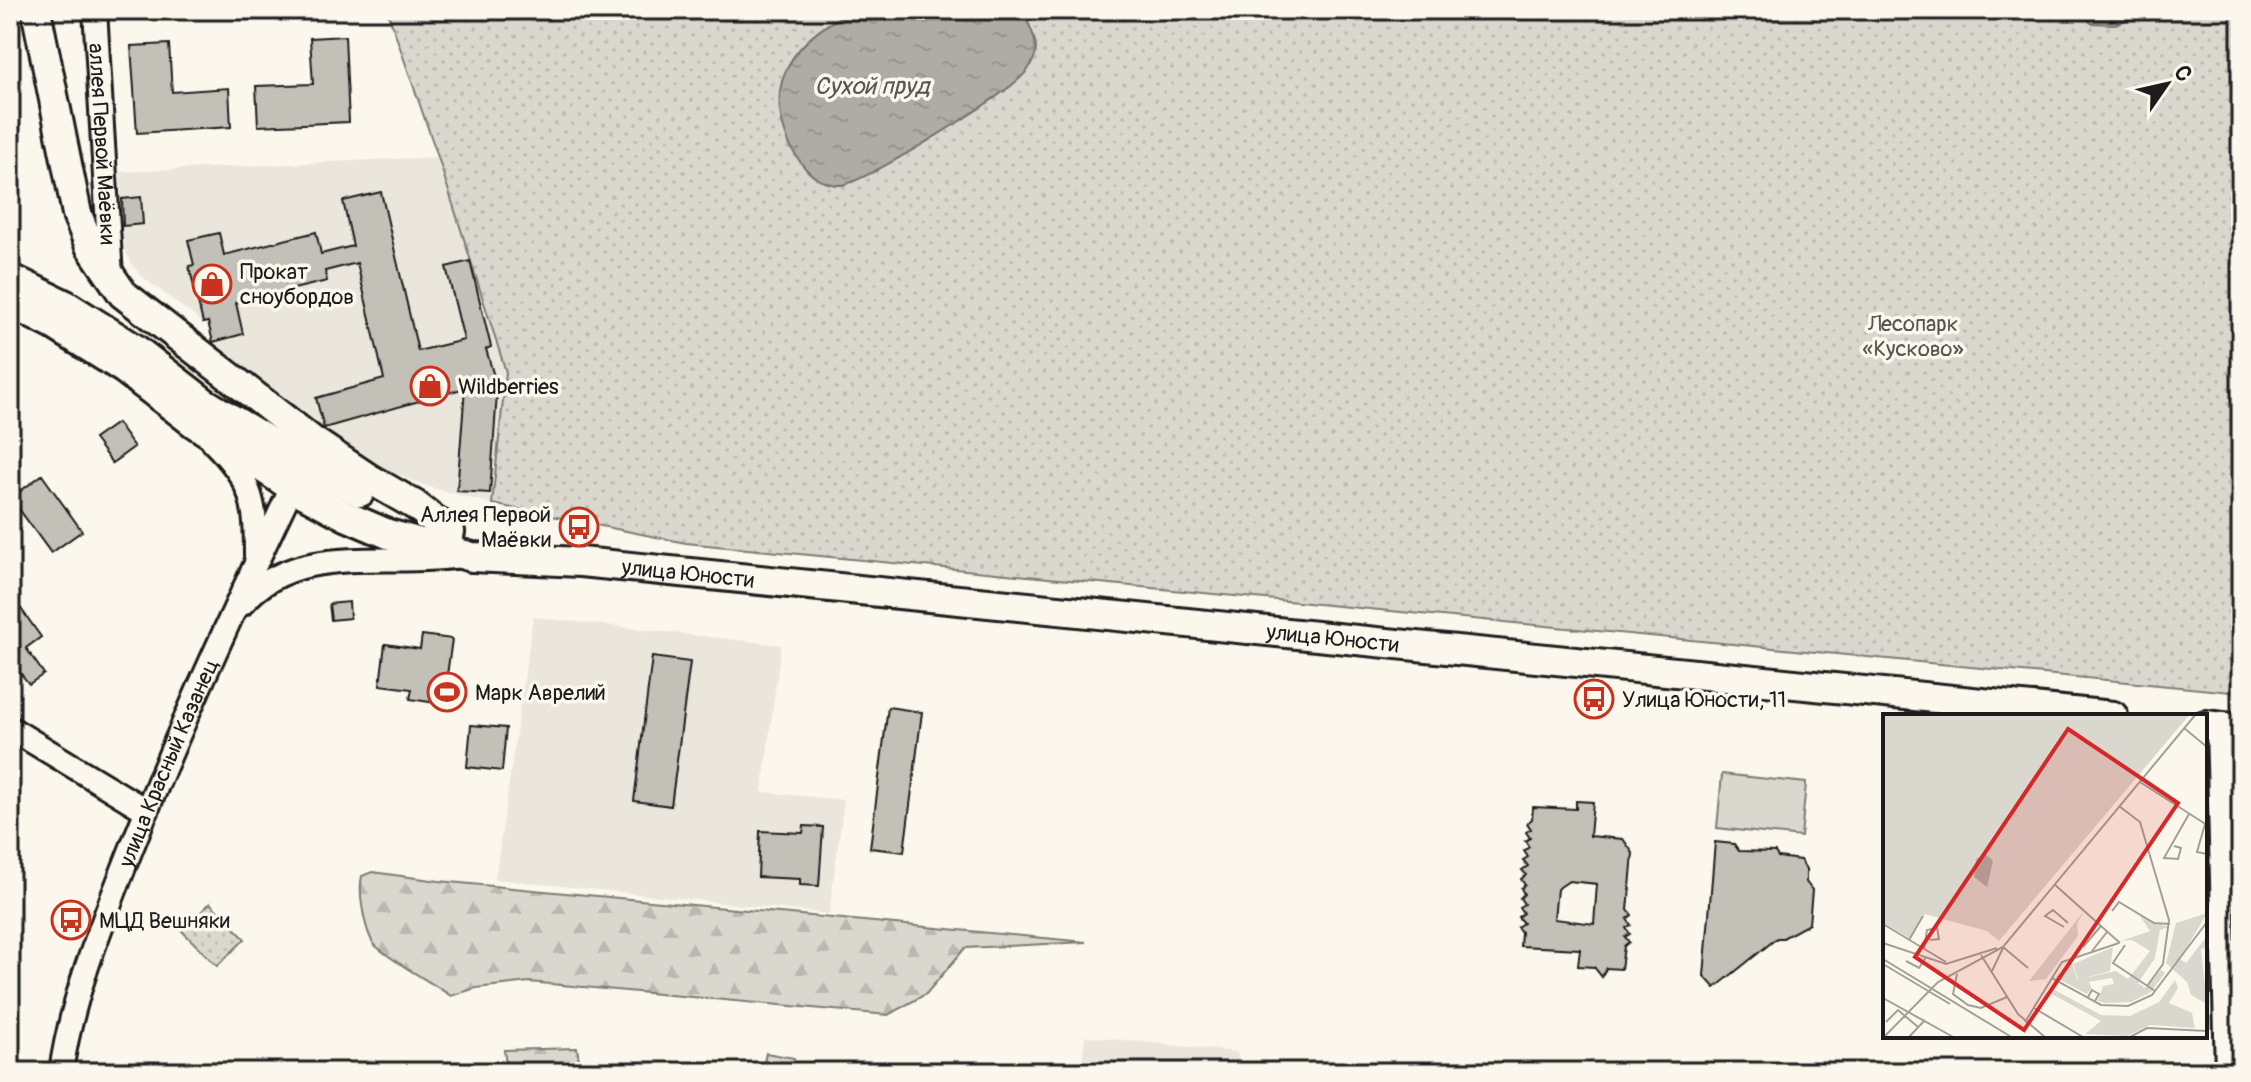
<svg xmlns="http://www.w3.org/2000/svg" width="2251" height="1082" viewBox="0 0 2251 1082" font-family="Pangolin,sans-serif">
<defs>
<pattern id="forest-firs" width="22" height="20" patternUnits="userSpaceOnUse" patternTransform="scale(2)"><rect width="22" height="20" fill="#dad7ce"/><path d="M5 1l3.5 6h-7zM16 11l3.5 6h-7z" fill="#bab8b0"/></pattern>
<pattern id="park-dots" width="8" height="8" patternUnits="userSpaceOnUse" patternTransform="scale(2)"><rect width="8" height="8" fill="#dad7ce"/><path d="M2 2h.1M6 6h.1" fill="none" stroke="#bab8b0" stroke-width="1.8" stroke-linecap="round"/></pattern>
<pattern id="water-ripples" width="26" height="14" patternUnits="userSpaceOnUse" patternTransform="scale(2)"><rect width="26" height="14" fill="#afaca5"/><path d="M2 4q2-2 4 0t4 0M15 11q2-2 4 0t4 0" fill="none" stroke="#96938d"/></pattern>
</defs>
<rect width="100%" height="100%" fill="#fbf7ec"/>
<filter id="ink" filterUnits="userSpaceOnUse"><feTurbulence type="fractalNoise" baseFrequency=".0125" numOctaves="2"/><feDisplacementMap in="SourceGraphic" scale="16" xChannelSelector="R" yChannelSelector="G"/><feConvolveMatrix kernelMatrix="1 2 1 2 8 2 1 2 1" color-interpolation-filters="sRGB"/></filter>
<g filter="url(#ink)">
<g fill="#eae6dc">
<polygon points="438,157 506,372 492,504 423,485 380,467 324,428 212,342 208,322 203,323 140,275 130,261 124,247 120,172"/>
<polygon points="533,617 781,645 762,792 844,800 829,914 495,879"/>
<polygon points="1085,1036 1237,1052 1242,1072 1081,1072"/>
</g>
<g fill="url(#forest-firs)" stroke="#7b7a75" stroke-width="2">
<path d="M372 872 439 881 1086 942 965 948 926 994 888 1015 529 982 476 988 451 996C428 980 398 965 377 947 365 937 358 892 362 876Z"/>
<polygon points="577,1048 581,1072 507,1072 504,1050"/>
</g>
<g fill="url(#park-dots)" stroke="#7b7a75" stroke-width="2">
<polygon points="387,10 2241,10 2241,693 686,543 492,504 506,372 438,157"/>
<polygon points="210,903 245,939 217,966 182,931"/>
</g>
<g fill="#dad7ce" stroke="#7b7a75" stroke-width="2">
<polygon points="1722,774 1806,783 1801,837 1717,828"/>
<polygon points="766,1053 794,1058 792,1072 762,1072"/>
</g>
<g fill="url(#water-ripples)" stroke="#74726e" stroke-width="2">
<path d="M853 10H1022C1028 23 1039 41 1035 56 1033 61 1030 68 1026 72 1009 94 873 177 846 184 841 186 833 185 828 183 811 179 802 165 793 151 788 144 787 137 784 129 766 71 805 34 853 10Z"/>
<polygon points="2078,10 2186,10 2144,14 2115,24 2091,23"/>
</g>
<g fill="#c3c0b8" stroke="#1c1c1c" stroke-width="2" fill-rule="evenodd">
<polygon points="345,36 349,122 258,126 256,86 313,84 310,38"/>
<polygon points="169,44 172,92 229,88 231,127 137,133 131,46"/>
<polygon points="381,192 418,351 464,340 446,267 470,261 491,347 486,349 495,380 498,379 490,493 457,491 465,388 324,428 316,398 384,379 357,263 325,271 327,281 236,303 243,334 213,342 208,322 203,323 189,266 194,265 188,240 219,233 224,255 316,232 321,254 353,246 343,201"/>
<polygon points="141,197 143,224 123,226 122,199"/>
<polygon points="117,423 134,447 112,463 94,439"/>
<polygon points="42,475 82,531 51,553 11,498"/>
<polygon points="10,593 41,637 26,648 44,674 29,684 10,660"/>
<polygon points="349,602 350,618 331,620 329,604"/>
<polygon points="422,635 452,639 443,704 410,699 412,689 380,685 385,644 420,649"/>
<polygon points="652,657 690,662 671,806 634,801"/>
<polygon points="888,707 922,712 904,852 870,848"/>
<polygon points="471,725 506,728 502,771 467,767"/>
<path d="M1576 801 1593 802 1590 836 1623 839 1633 853 1628 910 1632 915 1627 919 1631 925 1626 928 1630 934 1625 937 1629 942 1624 946 1621 969 1606 968 1602 977 1594 967 1578 966 1580 949 1520 946 1521 932 1517 927 1523 923 1518 917 1523 913 1519 907 1524 904 1520 898 1524 894 1521 888 1525 885 1521 879 1526 875 1522 870 1528 866 1523 860 1528 857 1524 851 1529 847 1525 841 1530 838 1526 832 1531 829 1527 823 1532 819 1533 807 1576 809ZM1569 881 1597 884 1594 924 1554 919 1557 889Z"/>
<polygon points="804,826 823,827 819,886 800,885 800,879 758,877 760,831 803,833"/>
<polygon points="1715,842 1734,844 1739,851 1775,852 1778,857 1800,860 1806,869 1806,882 1812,890 1809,924 1783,938 1777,938 1715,988 1704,976"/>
</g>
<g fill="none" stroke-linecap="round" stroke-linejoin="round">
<defs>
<g id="minor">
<path id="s1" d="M95 10 111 277"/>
<path d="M214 443C253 482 256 503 256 556"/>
<path d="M242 604C296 540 389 568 462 556"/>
<polyline points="2218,726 2227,1072"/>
<polyline points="10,728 147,811"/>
<path id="s2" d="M61 1072C72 995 102 924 130 852 181 723 239 597 299 473"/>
</g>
<g id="major">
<polyline points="36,10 77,214 90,246 123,294 314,442 368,478 415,505 450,532"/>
<polyline points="10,278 66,305 134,348 205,403 304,463 360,492"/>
<path id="s3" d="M10 303 54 325 124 369 194 423 292 487 346 516 388 534 472 557 581 562 2113 716"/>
<polyline points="2205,725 2241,729"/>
</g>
</defs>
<use href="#minor" stroke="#1c1c1c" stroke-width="28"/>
<use href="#major" stroke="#1c1c1c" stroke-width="34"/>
<use href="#minor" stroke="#fbf7ec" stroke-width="22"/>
<use href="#major" stroke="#fbf7ec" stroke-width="28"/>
</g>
</g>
<defs>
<symbol id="shop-ring" viewBox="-11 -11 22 22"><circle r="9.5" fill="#fbf7ec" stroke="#c8321e" stroke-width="1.5"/><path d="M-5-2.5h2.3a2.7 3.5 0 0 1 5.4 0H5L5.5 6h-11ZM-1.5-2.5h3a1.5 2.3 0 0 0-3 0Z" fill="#c8321e"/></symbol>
<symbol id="bus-ring" viewBox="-11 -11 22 22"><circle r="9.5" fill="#fbf7ec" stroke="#c8321e" stroke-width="1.5"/><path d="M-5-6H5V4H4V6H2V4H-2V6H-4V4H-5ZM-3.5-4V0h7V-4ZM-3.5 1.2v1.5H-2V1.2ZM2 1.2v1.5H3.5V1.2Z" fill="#c8321e"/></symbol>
<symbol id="stadium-ring" viewBox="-11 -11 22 22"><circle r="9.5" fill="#fbf7ec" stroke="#c8321e" stroke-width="1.5"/><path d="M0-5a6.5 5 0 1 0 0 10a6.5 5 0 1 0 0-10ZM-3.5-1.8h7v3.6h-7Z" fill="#c8321e"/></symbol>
</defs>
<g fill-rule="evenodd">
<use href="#shop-ring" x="190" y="262" width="44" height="44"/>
<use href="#shop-ring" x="408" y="364" width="44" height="44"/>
<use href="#bus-ring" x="557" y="505" width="44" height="44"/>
<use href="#stadium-ring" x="425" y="670" width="44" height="44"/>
<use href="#bus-ring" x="1572" y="677" width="44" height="44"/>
<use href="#bus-ring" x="49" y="898" width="44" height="44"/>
</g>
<g text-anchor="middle" stroke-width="7" stroke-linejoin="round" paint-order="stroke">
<g font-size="22" fill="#1c1c1c" stroke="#fbf7ec">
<text dy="8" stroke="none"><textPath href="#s1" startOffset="134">аллея Первой Маёвки</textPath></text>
<text dy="8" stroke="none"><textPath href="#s3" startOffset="748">улица Юности</textPath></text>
<text dy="8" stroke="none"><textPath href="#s3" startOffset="1396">улица Юности</textPath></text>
<text dy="8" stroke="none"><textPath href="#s2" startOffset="328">улица Красный Казанец</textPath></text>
</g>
<g font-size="22" fill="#1c1c1c" stroke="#fbf7ec" text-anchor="start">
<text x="240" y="279">Прокат<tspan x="240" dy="25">сноубордов</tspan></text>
<text x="458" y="394">Wildberries</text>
<text x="551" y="522" text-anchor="end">Аллея Первой<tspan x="551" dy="25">Маёвки</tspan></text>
<text x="475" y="700">Марк Аврелий</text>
<text x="1622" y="707">Улица Юности, 11</text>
<text x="99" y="928">МЦД Вешняки</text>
</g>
<g font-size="22" fill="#555451" stroke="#fbf7ec">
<text x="1913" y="331">Лесопарк<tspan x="1913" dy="25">«Кусково»</tspan></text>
</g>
<g font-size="24" font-style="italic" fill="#575653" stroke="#fbf7ec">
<text x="872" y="94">Сухой пруд</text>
</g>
</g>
<g transform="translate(1883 714)">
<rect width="324" height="324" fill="#fbf7ec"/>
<path d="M201 197 194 210 195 222 163 265 146 267ZM324 199 297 245 303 249 324 222V234L318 235 324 290 308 281 304 268 283 249 293 209ZM257 202 285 213 277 216 272 244 255 269 262 274 278 256 282 259 268 278 248 288 222 289 215 287 220 272 231 270 229 264 206 268 209 274 204 280 172 263 189 249 194 266 233 257 245 265 267 237 249 226 238 227 267 217ZM292 266 295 274 286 289 309 299 312 314 267 311 244 322 202 320 218 307 167 279 170 275 218 301 247 302 276 288Z" fill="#dad7ce"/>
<path d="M0 0H307L116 227 104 217 42 200 26 224 0 209Z" fill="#dad7ce"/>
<path d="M230 233 227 257 195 266 190 250Z" fill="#dad7ce"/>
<path d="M102 140 110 147 104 173 91 163 93 145Z" fill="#afaca5"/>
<path fill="none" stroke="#a29f99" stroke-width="2" d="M301 14 324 33M257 68 324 111M236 92 257 108 286 206 280 250 264 272M322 110 314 138 324 140M291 132 298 134 295 145 281 144 306 100M171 170 237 229M229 197 236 188 271 209 287 210M0 210 63 248M181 213 162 202 170 196 185 209M26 226 40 202M0 229 63 250 114 234M242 231 230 249 272 277M120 233 145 254M200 233 218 212M41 235 44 216 54 214 56 225 47 226M209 237 224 218M98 241 135 300 163 324M0 245 130 324M23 247 36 254 43 243M0 250 67 290M109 257 120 234M74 260 70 280 85 291 98 294 124 283M169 264 179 248 236 229M205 283 209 276 216 280 212 287M0 284 72 324M151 294 200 323 232 324M3 308 15 296 35 313M142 308 169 264 218 291 245 292 269 281 324 208M0 324 55 268 120 233 313 0M25 324 42 306M245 324 264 314 324 317"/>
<path fill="#d62828" fill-opacity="0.15" stroke="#d62828" stroke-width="4" d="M185 15 295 89 141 316 32 243Z"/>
<rect width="324" height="324" fill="none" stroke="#1c1c1c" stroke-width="4"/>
</g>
<rect width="2251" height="1082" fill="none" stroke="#fbf7ec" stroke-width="40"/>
<rect x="20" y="20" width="2211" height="1042" fill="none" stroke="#1c1c1c" stroke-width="3" filter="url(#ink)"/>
<g transform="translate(2167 84) rotate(56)" stroke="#fbf7ec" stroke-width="6" paint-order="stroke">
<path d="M0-6L14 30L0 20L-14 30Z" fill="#1c1c1c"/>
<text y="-12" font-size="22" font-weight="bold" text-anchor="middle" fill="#1c1c1c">С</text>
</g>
</svg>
